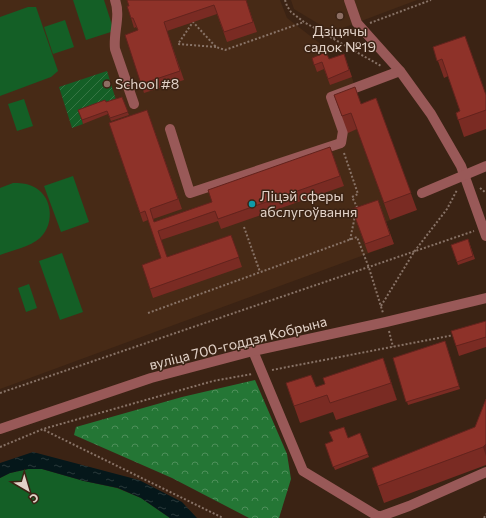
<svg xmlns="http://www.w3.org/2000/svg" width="486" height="518" viewBox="0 0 486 518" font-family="Commissioner,sans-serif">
<defs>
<pattern id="forest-crowns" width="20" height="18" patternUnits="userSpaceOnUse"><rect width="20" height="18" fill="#247635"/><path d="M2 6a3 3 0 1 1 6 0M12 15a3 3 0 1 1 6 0" fill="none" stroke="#4e8f5a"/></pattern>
<pattern id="garden-furrows" width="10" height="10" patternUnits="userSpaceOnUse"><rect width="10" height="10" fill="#145f26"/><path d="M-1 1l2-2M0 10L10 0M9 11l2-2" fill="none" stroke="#367544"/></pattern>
<pattern id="water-ripples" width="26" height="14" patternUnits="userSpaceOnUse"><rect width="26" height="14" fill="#05171a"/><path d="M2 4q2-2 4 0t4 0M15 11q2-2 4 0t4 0" fill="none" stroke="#29383a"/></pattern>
</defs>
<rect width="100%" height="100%" fill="#3b2314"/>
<g fill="#472a16">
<polygon points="0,0 280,0 287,18 322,45 331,65 346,60 361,104 348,132 357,129 390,220 386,222 394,244 0,389"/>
<polygon points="291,0 417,0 332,32 294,9"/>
</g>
<g fill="#145f26">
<polygon points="73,0 104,0 114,31 86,40"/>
<polygon points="28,7 36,7 58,71 51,77 0,96 0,17"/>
<polygon points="65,20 74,47 53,54 44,27"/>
<polygon points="24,99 33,126 17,131 8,104"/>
<polygon points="73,176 89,222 61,232 44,186"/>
<path d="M13 183C20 183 25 183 32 186 52 194 56 223 40 238 30 247 13 250 0 255V188Z"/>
<polygon points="62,253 83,312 60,320 39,261"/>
<polygon points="29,284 37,308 26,312 18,288"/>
<polygon points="28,469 42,469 84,481 117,488 141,498 170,518 0,518 0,478 10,473"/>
</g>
<polygon fill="url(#forest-crowns)" points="255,380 287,454 291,479 279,518 249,518 172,478 74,435 76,427 182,397"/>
<polygon fill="url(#garden-furrows)" points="107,71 116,100 80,113 83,124 72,128 59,87"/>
<polygon fill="url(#water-ripples)" points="33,452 139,480 182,502 197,518 170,518 141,498 118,488 84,481 42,469 28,469 10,473 0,478 0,463"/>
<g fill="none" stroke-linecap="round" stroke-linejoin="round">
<g stroke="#887367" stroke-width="2" stroke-dasharray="2 2" stroke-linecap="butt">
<polyline points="285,0 287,6 291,12 304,22 381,66"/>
<polyline points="370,23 431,0"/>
<polyline points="333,38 351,31"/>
<polyline points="216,47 178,44 193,22 216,47 225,50 304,22"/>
<polyline points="344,153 358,194 352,197 357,207 357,209"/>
<polyline points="480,188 486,193"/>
<polyline points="244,227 260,272"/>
<polyline points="350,240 355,216"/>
<polyline points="381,306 414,252 447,209 457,190"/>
<polyline points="148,313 357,237 369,268 383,313"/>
<polyline points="389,331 393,347"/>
<polyline points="272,370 454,335"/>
<polyline points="0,393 474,231"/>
<polyline points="44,430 223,518"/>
<polyline points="0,447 43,429 213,381 252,374"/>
<polyline points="484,518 486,514"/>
</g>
<g stroke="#995958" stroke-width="10">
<path d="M115 0C121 16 113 33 115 49L134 104"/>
<polyline points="349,0 357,23 400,71 431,114 461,166 486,236"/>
<polyline points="170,129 190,193 341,143 343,131 331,97 400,71"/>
<polyline points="422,193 486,166"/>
<polyline points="253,351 303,471 379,517 409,506 486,472"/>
<polyline points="0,429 151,378 253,351 386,322 486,298"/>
</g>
</g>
<g fill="#7a2b23">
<polygon points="246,0 257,32 227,42 217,14 167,31 184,80 144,93 141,84 138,30 136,27 134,28 131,18 129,6"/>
<polygon points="433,47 486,95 486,129 464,137 456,113 460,111 448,76 444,78"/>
<polygon points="344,54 352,77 330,85 324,69 317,72 312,58 329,59"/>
<polygon points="334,95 361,104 376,98 417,210 390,220 357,129 348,133"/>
<polygon points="122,97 129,115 111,121 108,114 83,124 82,120 106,102"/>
<polygon points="147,110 182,209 153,219 154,222 212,202 330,147 344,186 221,229 218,221 161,240 167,257 231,235 242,267 153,298 142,265 161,258 148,220 143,222 109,123"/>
<polygon points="378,200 394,244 368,253 352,209"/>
<polygon points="468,239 475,259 458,265 451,245"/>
<polygon points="486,321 486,347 459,356 456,346"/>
<polygon points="445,341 460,389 408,405 393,358"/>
<polygon points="383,358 397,400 336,420 333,412 300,423 294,406 316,387 325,384"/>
<polygon points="486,399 486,465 384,503 378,486 475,427"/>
<polygon points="360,433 369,457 335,470 325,444 348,438"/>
</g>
<g fill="#63231d">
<polygon points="383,358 389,375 397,400 391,383"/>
<polygon points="486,444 486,456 483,447"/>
</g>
<g fill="#8e3229" stroke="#63231d">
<polygon points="127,0 246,0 253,22 224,32 214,5 164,22 180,71 141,84 125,35 138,30 133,18 131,18 127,6 129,6"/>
<polygon points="465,36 486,95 486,110 458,120 456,113 460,111 442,59 437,61 433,47"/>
<polygon points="326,52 329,59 344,54 349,70 328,79 322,62 314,65 312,58"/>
<polygon points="355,87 361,104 376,98 411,193 384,203 351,113 342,116 334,95"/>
<polygon points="122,97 128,112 110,118 107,111 82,120 78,110 105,100 106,102"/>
<polygon points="147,110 178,199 150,209 154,222 212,202 208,190 330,147 340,176 218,219 215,211 158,231 167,257 231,235 239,257 150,289 142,265 161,258 145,211 140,213 109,123"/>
<polygon points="378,200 390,235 365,244 352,209"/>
<polygon points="468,239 473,256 457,262 451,245"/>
<polygon points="486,321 486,337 456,346 451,331"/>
<polygon points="445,341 459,386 406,402 393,358"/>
<polygon points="383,358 391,383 330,403 327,395 294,406 286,383 311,375 316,387 325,384 323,378"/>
<polygon points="486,399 486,444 483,447 378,486 372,468 475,427"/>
<polygon points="344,427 348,438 360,433 368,454 333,467 325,444 333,441 329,432"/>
</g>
<g fill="#8d6e63" stroke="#3b2314" stroke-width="1.5">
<circle cx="340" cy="16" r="4"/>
<circle cx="107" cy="84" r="4"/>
</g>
<circle fill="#0f9aa8" stroke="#3b2314" stroke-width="1.5" cx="252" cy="204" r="4"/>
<g text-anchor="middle" stroke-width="3" stroke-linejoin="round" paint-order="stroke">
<g font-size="14" fill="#e2d2c8" stroke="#3b2314" text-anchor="start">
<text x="340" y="36" text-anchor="middle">Дзіцячы<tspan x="340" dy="16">садок №19</tspan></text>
<text x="115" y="89">School #8</text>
<text x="260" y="201">Ліцэй сферы<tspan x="260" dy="16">абслугоўвання</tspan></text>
</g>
<g font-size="14" fill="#e2d2c8" stroke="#3b2314">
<text transform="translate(238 343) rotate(-14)" y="5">вуліца 700-годдзя Кобрына</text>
</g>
</g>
<g transform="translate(28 490) rotate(142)" stroke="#3b2314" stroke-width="3" paint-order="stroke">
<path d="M0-3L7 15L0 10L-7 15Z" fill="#e2d2c8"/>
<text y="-6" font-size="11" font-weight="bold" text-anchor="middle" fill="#e2d2c8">С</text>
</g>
</svg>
